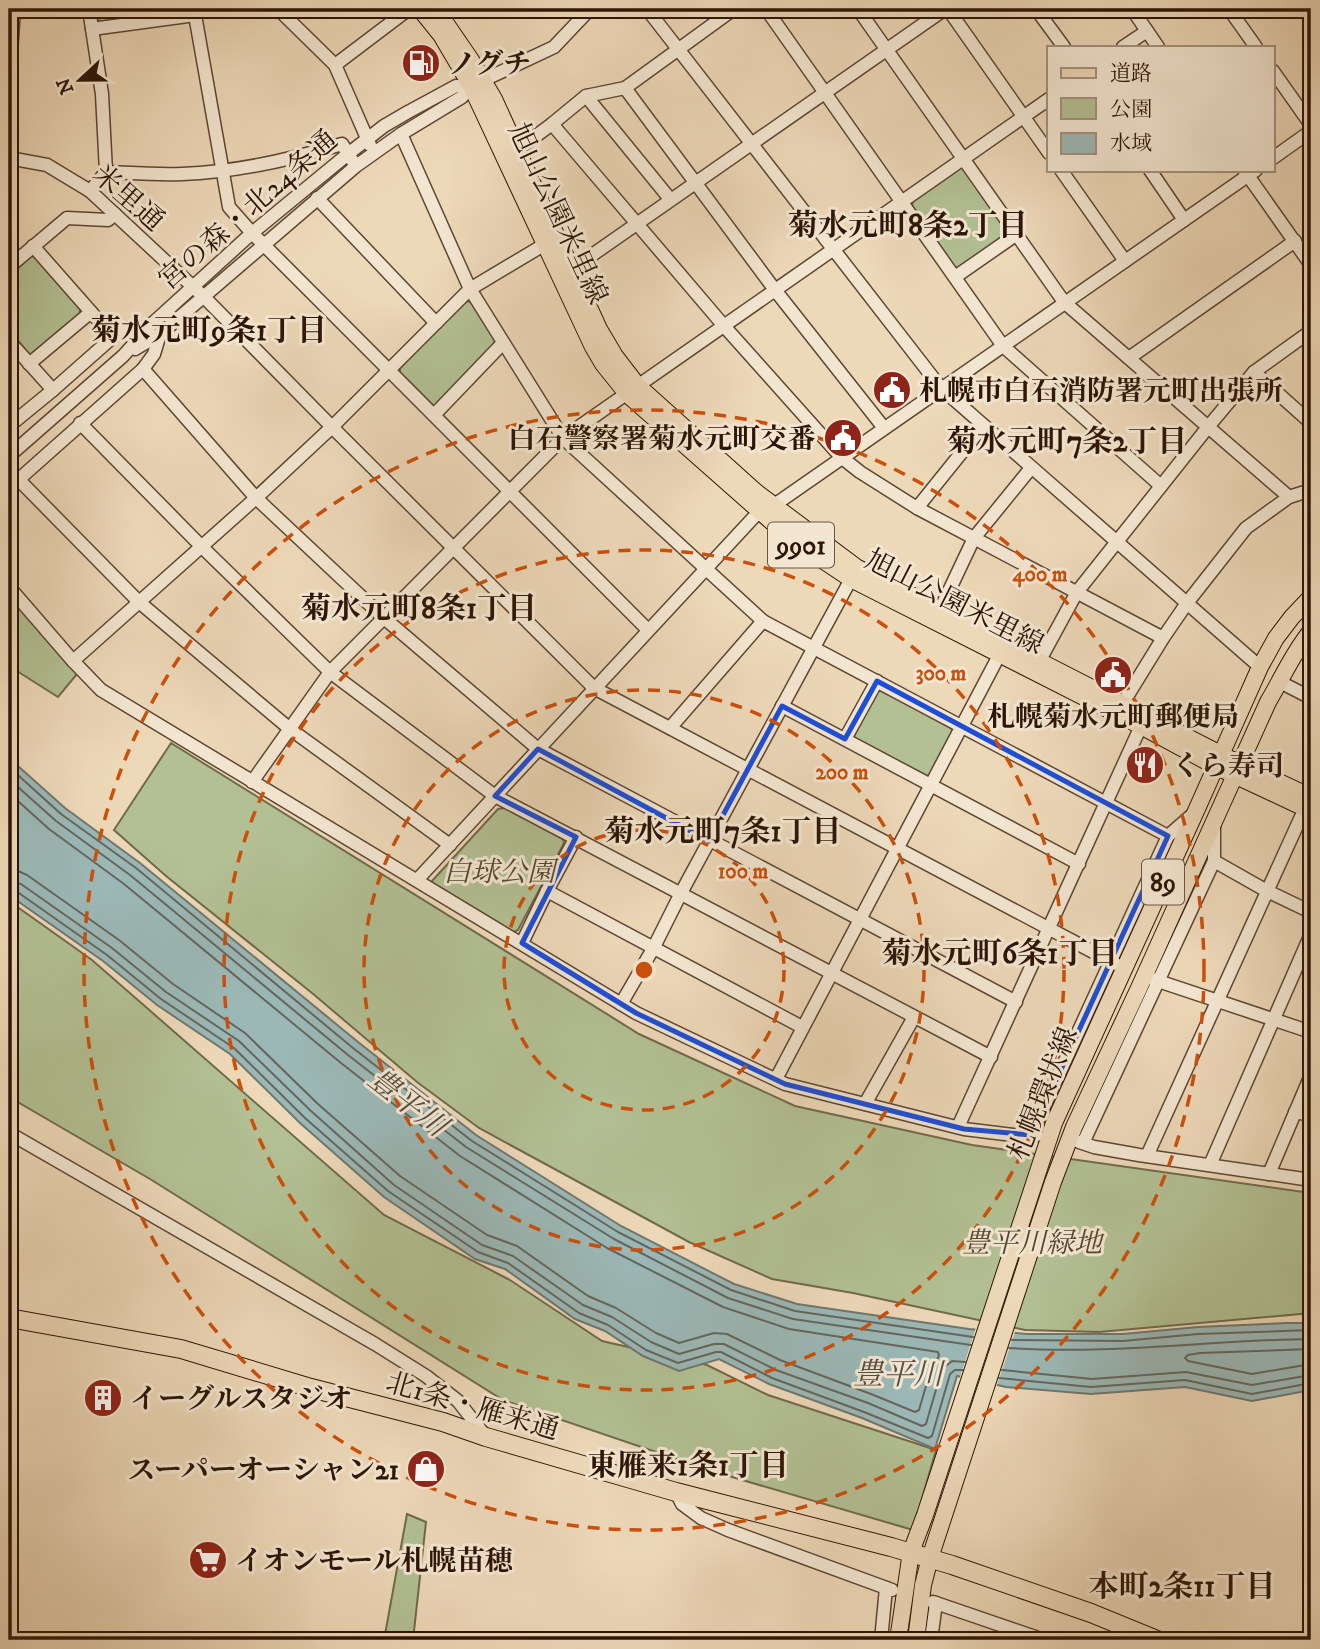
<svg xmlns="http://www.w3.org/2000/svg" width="1320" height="1649" viewBox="0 0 1320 1649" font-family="'IM FELL DW Pica','Noto Serif JP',serif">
<rect width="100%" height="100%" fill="#edd8b8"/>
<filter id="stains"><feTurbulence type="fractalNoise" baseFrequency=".00286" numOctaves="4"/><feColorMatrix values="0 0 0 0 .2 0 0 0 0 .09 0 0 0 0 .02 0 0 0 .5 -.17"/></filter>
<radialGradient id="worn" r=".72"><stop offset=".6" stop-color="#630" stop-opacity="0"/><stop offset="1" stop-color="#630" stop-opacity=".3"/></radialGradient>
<g fill="#b2c093" stroke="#706a4c" stroke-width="2">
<polygon points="95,9 196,9 103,23 96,18"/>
<polygon points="959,168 963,168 1008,230 1007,234 959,268 954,267 912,205 914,200"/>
<polygon points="31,256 35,257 80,309 80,314 34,354 29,354 9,330 9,276"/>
<polygon points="465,301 471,302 495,340 494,344 436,405 433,406 400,373 400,368"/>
<polygon points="9,595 77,674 58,697 9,666"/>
<polygon points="882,690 951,728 953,733 930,775 927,776 855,739 854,736 877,692"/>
<polygon points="171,743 639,1034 795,1106 972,1145 1311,1193 1311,1313 1099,1332 1025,1330 853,1293 772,1279 689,1242 479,1128 417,1082 312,993 166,876 114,830"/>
<polygon points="505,808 563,839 564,843 518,930 514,932 433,883 432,881 498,809"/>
<polygon points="9,901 92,960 384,1215 510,1280 602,1341 707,1365 768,1395 936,1450 913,1530 715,1472 503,1400 150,1179 9,1097"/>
<polygon points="407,1514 426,1522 413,1640 384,1640"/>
</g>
<polygon fill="#9bb8b6" stroke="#6f776f" stroke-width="2" points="9,758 65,808 140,863 358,1042 476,1135 621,1226 734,1284 797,1304 969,1329 1027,1334 1123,1334 1198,1327 1287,1323 1311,1323 1311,1390 1252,1401 1185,1387 1091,1394 1006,1387 957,1376 935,1449 862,1418 769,1384 719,1359 679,1371 643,1356 605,1331 575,1319 505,1269 475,1259 384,1197 300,1123 230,1054 157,1005 103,961 9,895"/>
<polygon fill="#edd8b8" points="976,1327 1016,1329 996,1388 959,1380"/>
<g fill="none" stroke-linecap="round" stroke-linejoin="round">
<g stroke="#64665e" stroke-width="2">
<polyline points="9,767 61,814 136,868 353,1048 472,1141 618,1232 731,1290 795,1311 973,1337"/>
<polyline points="9,779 56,821 130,875 348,1055 466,1147 614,1239 728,1298 793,1319 971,1345"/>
<polyline points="9,793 49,829 124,884 341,1063 460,1156 607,1248 723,1307 789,1329 938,1352 939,1356 931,1369 919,1410 915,1412 871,1394 780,1360 727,1334 714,1333 679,1343 656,1333 616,1308 588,1296 517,1246 487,1235 400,1176 318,1104 245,1033 173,984 119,940 27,875 18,871 9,870"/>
<polyline points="9,881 21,884 112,948 166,992 239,1041 311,1111 394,1185 482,1245 513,1256 583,1305 612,1317 651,1342 679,1354 714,1344 724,1344 776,1370 868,1403 922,1426 926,1424 942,1369 952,1361 965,1362"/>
<polyline points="9,890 16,891 107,955 161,999 234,1048 305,1118 388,1191 478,1252 508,1263 579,1313 608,1325 646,1350 678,1363 716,1352 721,1352 772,1378 864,1412 928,1438 932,1436 950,1374 955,1370 963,1370"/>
<polyline points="1012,1340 1123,1341 1198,1334 1311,1330"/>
<path d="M1009 1348C1110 1355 1210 1340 1311 1339"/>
<polyline points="1311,1349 1200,1353 1188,1355 1185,1358 1188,1361 1252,1374 1311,1364"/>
<polyline points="1002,1370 1092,1379 1186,1372 1252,1385 1311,1375"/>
<polyline points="999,1378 1091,1387 1185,1380 1252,1394 1311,1383"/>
</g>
<defs>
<g id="minor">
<polyline points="89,9 102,94 106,172 90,191"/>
<polyline points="278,9 335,65 370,145"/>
<polyline points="647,9 941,388 1260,667"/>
<polyline points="766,9 1003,346 1161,486"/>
<polyline points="858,9 1064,302 1289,497"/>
<polyline points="948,9 1049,153"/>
<polyline points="1036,9 1064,47"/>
<polyline points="1132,9 1158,47"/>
<polyline points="1229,9 1256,47"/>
<polyline points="195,15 229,207 252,233 648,630"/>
<polyline points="92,29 195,15 204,9"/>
<polyline points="1123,47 1147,31"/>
<polyline points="335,65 409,9"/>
<polyline points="1273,71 1311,125"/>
<polyline points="9,81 14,9"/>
<polyline points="625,88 775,290 884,428"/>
<polyline points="586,96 670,199"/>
<polyline points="552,124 724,326 841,457 860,472 917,508 1163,638"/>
<polyline points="401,134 470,289 563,438 763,621 1168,836"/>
<polyline points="517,150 552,124 586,96 625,88 734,9"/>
<polyline points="9,158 47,165 90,191 204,297 332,427 594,688 1116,964"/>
<polyline points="1273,158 1311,131"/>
<polyline points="1061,170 1125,261"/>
<polyline points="1150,170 1184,220"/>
<polyline points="1244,170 1311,265"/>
<path d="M106 172C131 173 156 175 182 174 237 172 290 160 342 144L352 160"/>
<polyline points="317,198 436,323"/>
<polyline points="33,246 113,337"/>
<polyline points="9,267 67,218 108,220 115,214"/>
<polyline points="572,269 945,9"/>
<polyline points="955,277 1017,234"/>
<polyline points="9,341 53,390"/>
<polyline points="135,349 160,334 356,166 401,134 462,97 471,86"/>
<polyline points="1129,358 1295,241"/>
<polyline points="29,364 91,312"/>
<polyline points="143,369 256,498 384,618 538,749 1016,1002"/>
<polyline points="1254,372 1311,423"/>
<polyline points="434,415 503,343"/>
<polyline points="80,423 202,547 330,672 495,796 991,1057"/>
<polyline points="9,426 53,390 113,337 128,328 142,328 151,324"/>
<polyline points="9,456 123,356 153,323 252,233 348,154 384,126 408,112 456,86 471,86 554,47 590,9"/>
<polyline points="18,479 139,602 290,729 450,845"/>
<polyline points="9,488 143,369 154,354 160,334"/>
<polyline points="917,508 983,426"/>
<polyline points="9,587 73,661 101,690 636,1013 785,1084 964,1129 1013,1135 1037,1135"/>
<polyline points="940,610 974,538 1031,468"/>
<polyline points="1040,660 1077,592 1208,427 1254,372 1311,331"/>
<polyline points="73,661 256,498 332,427 470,289 552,240"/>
<polyline points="1280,682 1311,698"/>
<polyline points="1123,703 1163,638 1187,603 1246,528 1289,497 1311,490"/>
<polyline points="782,706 1079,864"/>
<polyline points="670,728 763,621"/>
<polyline points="845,739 877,681"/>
<polyline points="252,782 330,672 563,438 1049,99"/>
<polyline points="1214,861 1267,891 1311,912"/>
<polyline points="417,880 754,517 783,499 1256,170"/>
<polyline points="547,891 802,1027"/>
<polyline points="522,943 547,891 576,837"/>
<polyline points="1152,979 1311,1032"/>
<polyline points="621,1004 654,947 681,893 851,579"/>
<polyline points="776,1079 1004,646"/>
<polyline points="865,1104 914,1017"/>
<polyline points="1295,1112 1311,1115"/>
<polyline points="958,1127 1141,726"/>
<polyline points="9,1133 375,1344 426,1376 458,1401 486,1437"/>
<polyline points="1031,1135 1168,836 1192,815"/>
<polyline points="1079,1142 1094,1147 1139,1155 1311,1180"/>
<polyline points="1083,1143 1214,861 1214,825"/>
<polyline points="1147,1156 1305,808"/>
<polyline points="1210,1165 1311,934"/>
<polyline points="1269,1174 1311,1075"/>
<polyline points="676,1492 682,1504 701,1518 728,1530 892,1590"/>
<polyline points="933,1602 1044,1640"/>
<polyline points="881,1640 886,1588"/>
<polyline points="931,1640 936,1603"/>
</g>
<g id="major">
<polyline points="420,9 441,35 471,86 593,347 603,364 627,394 772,522 809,551 851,579 1141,726 1215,766 1311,811"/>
<polyline points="436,9 471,60 494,99 599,329 615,356 638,386 756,492 856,567 1240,764 1311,797"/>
<polyline points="898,1640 911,1552 925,1515 1054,1123 1196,811 1260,667 1276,638 1292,617 1311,597"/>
<path d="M916 1640 923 1585 930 1558 1053 1182 1074 1127 1139 988 1268 702C1283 677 1292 654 1311 631"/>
</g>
<polyline id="highway" points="9,1318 181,1349 311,1388 443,1422 486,1437 676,1492 891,1547 952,1565 1091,1613 1157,1640"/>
</defs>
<use href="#minor" stroke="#5d4632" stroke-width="15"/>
<use href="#major" stroke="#2d1505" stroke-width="18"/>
<use href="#highway" stroke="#2d1505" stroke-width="20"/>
<use href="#minor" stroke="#f3e6d1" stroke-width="12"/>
<use href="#major" stroke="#edd8b8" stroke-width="16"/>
<use href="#highway" stroke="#edd8b8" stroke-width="18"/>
</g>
<path fill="none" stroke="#1d4ed8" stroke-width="5" stroke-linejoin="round" d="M877 681 1168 836 1031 1135 964 1129 785 1084 636 1013 522 943 576 837 495 796 538 749 709 841 782 706 845 739Z"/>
<g fill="none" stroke="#cc4f0b" stroke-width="3.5" stroke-dasharray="12 9">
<circle cx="644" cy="970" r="140"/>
<circle cx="644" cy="970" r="280"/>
<circle cx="644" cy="970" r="420"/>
<circle cx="644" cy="970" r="560"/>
</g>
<defs>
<symbol id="fuel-disc" viewBox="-11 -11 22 22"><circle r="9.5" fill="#8f2418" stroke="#f3e6d1"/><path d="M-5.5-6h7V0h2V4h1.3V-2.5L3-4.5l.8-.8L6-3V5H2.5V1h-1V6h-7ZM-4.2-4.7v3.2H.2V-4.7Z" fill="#fff"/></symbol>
<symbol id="civic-disc" viewBox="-11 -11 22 22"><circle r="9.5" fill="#8f2418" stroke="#f3e6d1"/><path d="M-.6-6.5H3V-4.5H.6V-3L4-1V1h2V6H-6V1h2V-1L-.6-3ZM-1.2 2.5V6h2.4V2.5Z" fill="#fff"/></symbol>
<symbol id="restaurant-disc" viewBox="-11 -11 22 22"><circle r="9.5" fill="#8f2418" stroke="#f3e6d1"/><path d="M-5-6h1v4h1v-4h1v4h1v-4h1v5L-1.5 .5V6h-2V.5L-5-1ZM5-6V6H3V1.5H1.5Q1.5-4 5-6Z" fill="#fff"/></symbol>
<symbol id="building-disc" viewBox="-11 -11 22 22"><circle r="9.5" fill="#8f2418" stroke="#f3e6d1"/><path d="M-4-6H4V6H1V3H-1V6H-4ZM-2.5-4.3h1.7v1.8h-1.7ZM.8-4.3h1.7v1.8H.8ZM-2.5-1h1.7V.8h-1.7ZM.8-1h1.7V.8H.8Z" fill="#fff"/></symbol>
<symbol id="shop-disc" viewBox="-11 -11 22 22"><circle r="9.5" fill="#8f2418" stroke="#f3e6d1"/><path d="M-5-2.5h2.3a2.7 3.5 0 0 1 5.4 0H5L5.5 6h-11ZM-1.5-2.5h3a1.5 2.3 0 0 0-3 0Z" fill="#fff"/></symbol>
<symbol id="supermarket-disc" viewBox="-11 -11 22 22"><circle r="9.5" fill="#8f2418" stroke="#f3e6d1"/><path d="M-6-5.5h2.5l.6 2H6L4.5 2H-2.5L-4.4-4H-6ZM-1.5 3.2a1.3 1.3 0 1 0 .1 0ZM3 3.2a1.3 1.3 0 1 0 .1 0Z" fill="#fff"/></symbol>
</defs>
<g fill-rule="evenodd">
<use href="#fuel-disc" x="399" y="41" width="44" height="44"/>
<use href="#civic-disc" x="870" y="368" width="44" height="44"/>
<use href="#civic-disc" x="821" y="416" width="44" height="44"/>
<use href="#civic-disc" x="1091" y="653" width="44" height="44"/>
<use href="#restaurant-disc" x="1123" y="743" width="44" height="44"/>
<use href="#building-disc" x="81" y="1376" width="44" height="44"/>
<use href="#shop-disc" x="404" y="1447" width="44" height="44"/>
<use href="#supermarket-disc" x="186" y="1538" width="44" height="44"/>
</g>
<g text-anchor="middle" stroke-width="6" stroke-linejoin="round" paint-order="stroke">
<g fill="#f3e6d1" stroke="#685442" stroke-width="2">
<rect x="768" y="522.5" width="66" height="45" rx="5"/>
<rect x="1142" y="859.5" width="42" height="45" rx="5"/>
</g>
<g font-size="26" font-weight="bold" fill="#2d1505">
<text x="801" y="554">9901</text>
<text x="1163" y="891">89</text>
</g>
<g font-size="28" font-weight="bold" fill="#2d1505" stroke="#f3e6d1" text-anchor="start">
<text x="448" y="73">ノグチ</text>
<text x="919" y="400">札幌市白石消防署元町出張所</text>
<text x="816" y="448" text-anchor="end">白石警察署菊水元町交番</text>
<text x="1113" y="726" text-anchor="middle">札幌菊水元町郵便局</text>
<text x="1172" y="775">くら寿司</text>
<text x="130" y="1408">イーグルスタジオ</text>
<text x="399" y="1479" text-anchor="end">スーパーオーシャン21</text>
<text x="235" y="1570">イオンモール札幌苗穂</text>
</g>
<g font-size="28" fill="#2d1505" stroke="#f3e6d1">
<text transform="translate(129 197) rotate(41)" y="10">米里通</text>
<text transform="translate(247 209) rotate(-41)" y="10">宮の森・北24条通</text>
<text transform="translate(559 213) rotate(65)" y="10">旭山公園米里線</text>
<text transform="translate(955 601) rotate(27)" y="10">旭山公園米里線</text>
<text transform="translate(1042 1093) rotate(-68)" y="10">札幌環状線</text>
<text transform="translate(473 1405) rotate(16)" y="10">北1条・雁来通</text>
</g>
<g font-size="28" font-style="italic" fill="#554830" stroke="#f3e6d1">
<text x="499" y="881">白球公園</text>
<text x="1032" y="1252">豊平川緑地</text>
</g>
<g font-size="30" font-weight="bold" fill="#2d1505" stroke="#f3e6d1">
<text x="908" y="235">菊水元町8条2丁目</text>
<text x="209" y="340">菊水元町9条1丁目</text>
<text x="1067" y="451">菊水元町7条2丁目</text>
<text x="419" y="618">菊水元町8条1丁目</text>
<text x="723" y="841">菊水元町7条1丁目</text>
<text x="1000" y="963">菊水元町6条1丁目</text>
<text x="688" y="1475">東雁来1条1丁目</text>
<text x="1182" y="1596">本町2条11丁目</text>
</g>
<g font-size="30" font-style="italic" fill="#544e43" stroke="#f3e6d1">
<text transform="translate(408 1102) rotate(38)" y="10">豊平川</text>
<text x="898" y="1384">豊平川</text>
</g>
</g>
<circle cx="644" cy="970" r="10" fill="#cc4f0b" stroke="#f3e6d1" stroke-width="3.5"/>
<g font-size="21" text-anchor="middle" font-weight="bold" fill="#cc4f0b" stroke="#f3e6d1" stroke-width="6" stroke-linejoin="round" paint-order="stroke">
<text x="1040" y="581">400 m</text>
<text x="941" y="680">300 m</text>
<text x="842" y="779">200 m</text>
<text x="743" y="878">100 m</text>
</g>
<rect width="1320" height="1649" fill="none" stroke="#edd8b8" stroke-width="35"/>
<rect x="10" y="10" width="1299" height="1628" fill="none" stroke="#2d1505" stroke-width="3.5"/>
<rect x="18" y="18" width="1285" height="1614" fill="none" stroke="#2d1505" stroke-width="2"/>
<rect x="1047" y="46" width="228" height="126" fill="#f3e6d1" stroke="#a4927f" stroke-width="2"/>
<rect x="1061" y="68" width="35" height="10" fill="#edd8b8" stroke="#a4927f" stroke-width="2"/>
<text x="1110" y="80" font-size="21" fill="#2d1505">道路</text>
<rect x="1061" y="98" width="35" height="21" fill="#b2c093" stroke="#a4927f" stroke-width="2"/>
<text x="1110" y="116" font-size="21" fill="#2d1505">公園</text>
<rect x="1061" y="133" width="35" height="21" fill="#9bb8b6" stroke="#a4927f" stroke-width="2"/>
<text x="1110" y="150" font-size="21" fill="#2d1505">水域</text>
<g transform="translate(80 80) rotate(248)" stroke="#f3e6d1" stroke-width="5" paint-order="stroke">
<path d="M0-5L12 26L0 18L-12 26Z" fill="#2d1505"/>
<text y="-10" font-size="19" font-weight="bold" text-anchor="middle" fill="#2d1505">N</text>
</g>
<rect width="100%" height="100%" filter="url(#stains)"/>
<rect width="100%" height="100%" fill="url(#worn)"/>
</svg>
